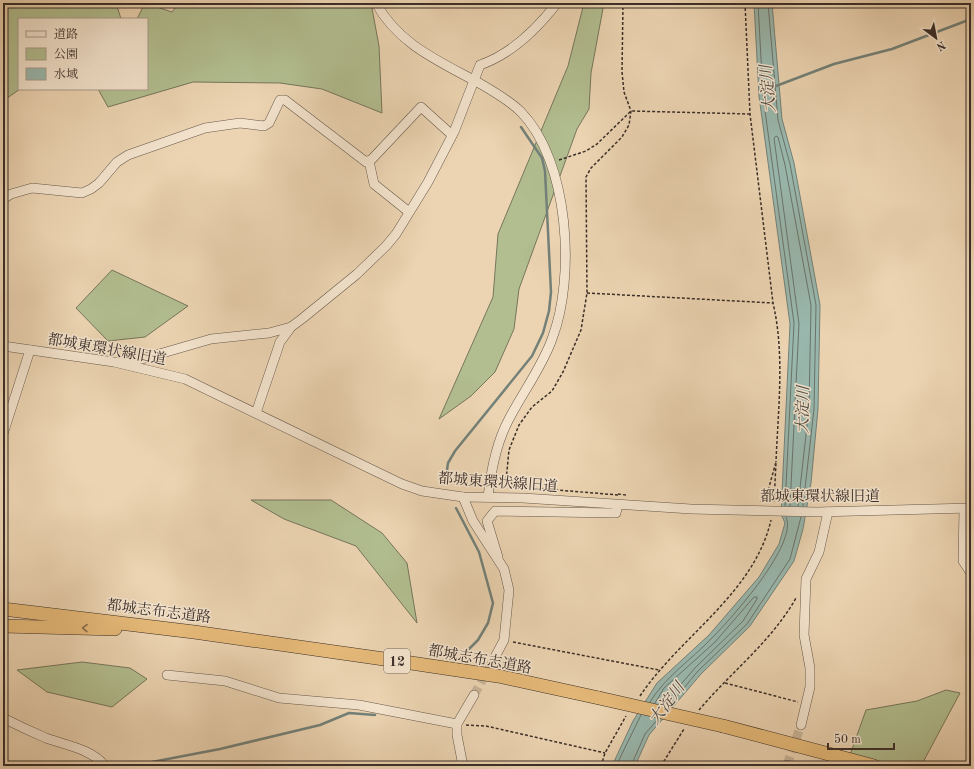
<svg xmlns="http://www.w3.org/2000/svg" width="974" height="769" viewBox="0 0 974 769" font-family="'Old Standard TT','Noto Serif JP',serif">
<rect width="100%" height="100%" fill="#ecd4b2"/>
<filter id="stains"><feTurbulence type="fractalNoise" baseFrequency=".005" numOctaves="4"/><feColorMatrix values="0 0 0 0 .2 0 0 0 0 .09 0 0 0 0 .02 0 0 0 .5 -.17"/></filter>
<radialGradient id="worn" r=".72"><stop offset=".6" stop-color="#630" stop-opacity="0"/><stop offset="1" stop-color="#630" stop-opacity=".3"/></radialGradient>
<g fill="#b2be90" stroke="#76765c">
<polygon points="3,3 112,3 118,9 121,19 19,19 20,89 3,101"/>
<polygon points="145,3 172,12 179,3 371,3 379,46 382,113 322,89 280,83 193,82 108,107 98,89 147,89 147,19 137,19"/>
<polygon points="584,3 604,3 591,73 589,109 577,129 519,289 514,329 495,372 471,396 439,419 493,297 498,234 568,66"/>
<polygon points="112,270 188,306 145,337 108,341 76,308"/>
<polygon points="251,500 331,500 382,533 407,563 417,623 356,546 284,519"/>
<polygon points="82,662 130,668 147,679 112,707 47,692 17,670"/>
<polygon points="946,690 960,693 921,766 846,766 866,710 917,701"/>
</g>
<polygon fill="#99b8ae" stroke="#738179" points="754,3 772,3 782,119 794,163 820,305 818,409 811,483 803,529 794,561 750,626 701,674 649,735 635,766 612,766 633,721 657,683 709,635 759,577 779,544 785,523 781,514 790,324 759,96"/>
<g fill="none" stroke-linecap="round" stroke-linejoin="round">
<g stroke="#6a736c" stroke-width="1">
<polyline points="758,3 763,96 794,323 785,506"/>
<polyline points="768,3 778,120 790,164 816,305 814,409 803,506"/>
<polyline points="790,506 799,324 774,138 776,136 778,137 785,165 811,305 809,408 798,506"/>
<path d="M650 702C666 676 691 660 712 638 731 619 799 543 786 517"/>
<polyline points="655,703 664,688 715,642 754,597 757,597 757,599 743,621 695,668 663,705"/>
<polyline points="669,706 698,671 747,624 790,559 801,517"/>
<polyline points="616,766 641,715"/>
<polyline points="631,766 645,734 658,719"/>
</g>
<g stroke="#738179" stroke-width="2.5">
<polyline points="776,86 834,64 892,49 971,19"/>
<polyline points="446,477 448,463 455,451 532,356 543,333 549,311 551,292 545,171 542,158 521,127"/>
<polyline points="456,508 479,552 493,603 488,623 478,640 469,649"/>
<polyline points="131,766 220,749 320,725 349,713 375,715"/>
</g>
<g stroke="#c8b397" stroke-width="9" stroke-dasharray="9 4.5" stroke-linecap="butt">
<polyline points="474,695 495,657"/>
<polyline points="787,765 801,725"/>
</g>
<defs>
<g id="minor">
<path d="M376 3C398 44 439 61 479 83 493 91 509 100 521 112 569 161 576 277 552 339 542 367 523 392 509 419 496 443 491 470 488 497"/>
<polyline points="369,161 374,184 409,212"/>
<polyline points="3,199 11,194 32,188 82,193 91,189 99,183 117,162 128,155 205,128 240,123 264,126 269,123 280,100 285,100 366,162 372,159 421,107 452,135"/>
<polyline points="3,346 114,362 185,379 377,472 402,484 422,491 463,497 523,498 691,509 817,512 971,508"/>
<path d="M123 361 142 359 211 339 269 333 291 327 303 318 357 274 386 246 396 234 428 182 454 132 480 65C511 54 537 29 557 3"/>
<polyline points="256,413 280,342 291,327"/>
<polyline points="3,434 30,350"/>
<polyline points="463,497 473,521 504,569 509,590 504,640 495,657"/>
<polyline points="964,509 963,561 971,573"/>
<polyline points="498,557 487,521 495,511 616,513 618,505"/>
<polyline points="167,675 225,681 279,698 359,705 457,724"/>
<path d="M3 718C17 725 32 732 46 738 65 745 92 749 105 766"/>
<polyline points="801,725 810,687 810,668 804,635 806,579 819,552 828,512"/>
<polyline points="463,766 457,735 457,724 474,695"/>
<polyline points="787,766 787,765"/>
</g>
<g id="highway">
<polyline points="3,609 194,632 391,660 498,676 599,698"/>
<polyline points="3,626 115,629"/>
<polyline points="723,726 874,766"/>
</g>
</defs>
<use href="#minor" stroke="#66584b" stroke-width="10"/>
<use href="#highway" stroke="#3a2e29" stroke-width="14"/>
<g stroke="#3a2e29" stroke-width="1.5" stroke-dasharray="3 2" stroke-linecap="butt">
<path d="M745 3 750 114 773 303C785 354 778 410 776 462"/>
<polyline points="559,160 586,151 597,144 631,111 750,114"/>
<polyline points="587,293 773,303"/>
<polyline points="618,494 626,495"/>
<polyline points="618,495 521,487 506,481 509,450 519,425 532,407 552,391 563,372 581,330 587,293 586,177 591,168 622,137 629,125 631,111 624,92 622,72 623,3"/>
<polyline points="761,502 766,498 776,462 774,503"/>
<polyline points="513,642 659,670"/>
<polyline points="725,683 798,702"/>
<path d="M640 696C680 636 754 594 771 520"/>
<path d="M699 710C731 672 771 642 796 598"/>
<polyline points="466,725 486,726 605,753"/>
<polyline points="663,762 679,766"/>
<polyline points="601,766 605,753 626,716"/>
<polyline points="661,766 684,729"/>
</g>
<use href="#minor" stroke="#f3e3cd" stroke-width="9"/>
<use href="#highway" stroke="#e6ba79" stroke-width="13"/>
<defs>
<polyline id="highway-bridge" points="599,698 723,726"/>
</defs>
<use href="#highway-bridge" stroke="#3a2e29" stroke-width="14" stroke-linecap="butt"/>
<use href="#highway-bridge" stroke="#e6ba79" stroke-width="13"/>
</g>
<defs><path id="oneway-chevron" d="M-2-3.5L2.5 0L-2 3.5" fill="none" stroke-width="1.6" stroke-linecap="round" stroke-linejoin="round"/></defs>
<use stroke="#876d4d" href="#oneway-chevron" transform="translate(85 628) rotate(-178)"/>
<g text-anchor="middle" stroke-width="3" stroke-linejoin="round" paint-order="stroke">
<rect fill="#f3e3cd" stroke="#72645a" stroke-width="1" x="384" y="649" width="26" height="24" rx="3"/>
<g font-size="14" font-weight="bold" fill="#3a2e29">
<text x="397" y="666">12</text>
</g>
<g font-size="15" fill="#3a2e29" stroke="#f3e3cd">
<text transform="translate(107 349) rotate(10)" y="5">都城東環状線旧道</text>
<text transform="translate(498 482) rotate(4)" y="5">都城東環状線旧道</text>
<text x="820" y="501">都城東環状線旧道</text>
<text transform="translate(159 611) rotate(7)" y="5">都城志布志道路</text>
<text transform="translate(480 659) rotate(10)" y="5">都城志布志道路</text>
</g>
<g font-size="16" font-style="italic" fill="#4d4a44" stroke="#f3e3cd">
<text transform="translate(767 89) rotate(-95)" y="6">大淀川</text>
<text transform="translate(802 410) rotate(-89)" y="6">大淀川</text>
<text transform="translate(666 703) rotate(-53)" y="6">大淀川</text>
</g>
</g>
<rect width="974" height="769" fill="none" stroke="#ecd4b2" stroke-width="16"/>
<rect x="4" y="4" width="966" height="761" fill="none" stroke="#3a2e29" stroke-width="2"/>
<rect x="8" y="8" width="958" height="753" fill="none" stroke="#3a2e29"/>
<rect x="18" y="18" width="130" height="72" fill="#f3e3cd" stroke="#a99b8b"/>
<rect x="26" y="31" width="20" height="6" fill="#f3e3cd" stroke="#a99b8b"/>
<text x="54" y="38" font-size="12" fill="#3a2e29">道路</text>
<rect x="26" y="48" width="20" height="12" fill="#b2be90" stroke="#a99b8b"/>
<text x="54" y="58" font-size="12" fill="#3a2e29">公園</text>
<rect x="26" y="68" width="20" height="12" fill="#99b8ae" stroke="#a99b8b"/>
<text x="54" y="78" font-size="12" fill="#3a2e29">水域</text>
<g transform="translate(936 38) rotate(148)" stroke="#f3e3cd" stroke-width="3" paint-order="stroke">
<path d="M0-3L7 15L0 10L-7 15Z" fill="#3a2e29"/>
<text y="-6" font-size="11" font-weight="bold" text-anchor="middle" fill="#3a2e29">N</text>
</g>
<path d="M828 743v6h66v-6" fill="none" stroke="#3a2e29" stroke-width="2"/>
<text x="834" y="743" font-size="12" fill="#3a2e29" stroke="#f3e3cd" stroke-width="3" paint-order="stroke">50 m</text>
<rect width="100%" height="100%" filter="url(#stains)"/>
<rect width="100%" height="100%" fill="url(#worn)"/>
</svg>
